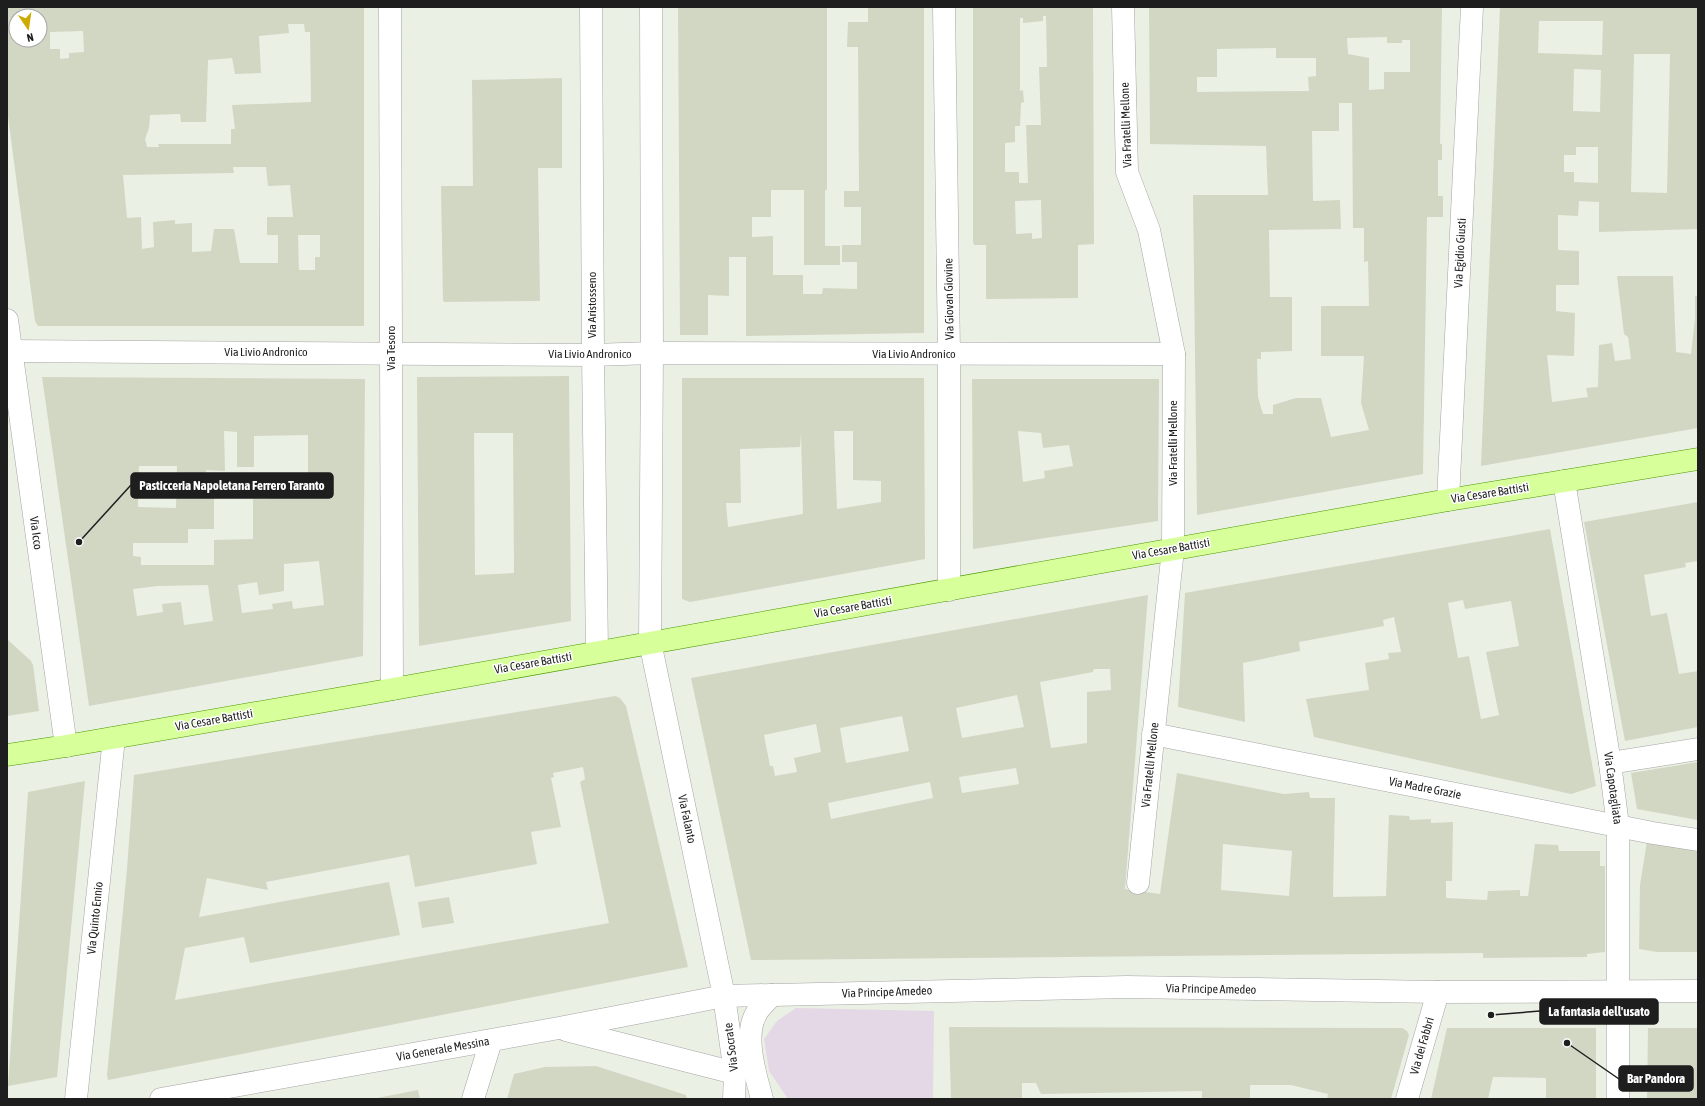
<svg xmlns="http://www.w3.org/2000/svg" width="1705" height="1106" viewBox="0 0 1705 1106" font-family="'Asap Condensed',sans-serif">
<rect width="100%" height="100%" fill="#eaf0e4"/>
<polygon fill="#e4d8e6" points="796,1008 934,1011 933,1099 788,1099 769,1071 764,1039 777,1021"/>
<g fill="#d2d7c4" fill-rule="evenodd">
<path d="M7 7H364V326H38L35 321 7 109ZM16 16H40V40H16ZM288 24H304L305 32H310L311 102 232 105 235 129H231V144H158L159 147H147L145 139 149 128 150 115 180 114 181 122H206L208 60 232 58 235 74 261 73 259 36 289 33ZM83 31 84 52 69 53V58L60 59V49H50V32ZM233 167H266L268 186 290 185 293 217H267V235H278V263H240L234 229H214L211 251 192 252V223L175 224V220L153 222 154 247 142 249 141 217 127 218 123 175 234 173ZM298 235H320V257H315V270H299Z"/>
<polygon points="678,7 827,7 827,190 825,190 825,246 840,246 840,265 804,265 804,190 771,190 771,217 752,217 752,237 773,236 773,275 803,275 803,294 822,294 823,288 857,289 857,262 842,262 842,245 861,245 861,207 844,207 844,191 859,191 858,47 847,47 848,22 868,22 868,7 924,7 924,333 746,336 746,257 729,257 729,296 708,295 708,335 680,335"/>
<path d="M973 7H1093L1094 244 1078 245V298L986 299V245H974L973 241ZM1043 16H1046L1047 67H1039L1041 125H1026L1028 183H1019V172H1005V143L1015 142V126H1020L1021 103 1024 102 1023 90 1020 91V18H1023V23L1043 21ZM1041 200 1042 238 1032 239V233L1016 234 1015 201Z"/>
<path d="M1149 7H1442L1440 144H1442V160H1438V196H1443V217H1427L1423 474 1197 515 1193 195H1268L1266 146 1150 144ZM1387 37V43H1402V40H1410V72H1384V89L1369 90V58L1348 54 1347 38ZM1276 48V58H1316V76L1308 77 1309 91 1197 92V77H1217V49ZM1339 103H1352L1353 228H1364V262L1368 261 1369 306H1321V356H1364L1361 403 1369 430 1331 437 1321 398H1296L1273 405V414H1263L1258 397 1257 359H1261V352L1292 351V297H1270L1269 230 1341 229 1340 200 1313 201 1312 131H1339Z"/>
<path d="M1500 7H1698V229L1599 232V202L1579 201 1578 216 1558 215V250L1579 251V285H1556V311L1575 313 1574 356 1547 355 1552 402 1588 397 1586 388 1598 387 1599 345 1612 343 1615 361 1631 359 1628 337 1624 334 1617 276H1673L1676 352 1691 354 1695 318V296H1698V428L1481 466ZM1539 21H1603L1602 55 1538 53ZM1634 54H1670L1667 193 1631 192ZM1574 69 1601 70 1600 112 1573 111ZM1576 147H1598V183L1574 182V172H1564V155H1576Z"/>
<polygon points="562,78 562,168 538,168 540,301 445,302 443,301 441,186 473,186 472,80"/>
<path d="M569 376 571 621 419 646 417 377ZM474 433H513L514 573 475 575Z"/>
<path d="M42 377 365 379 363 656 89 706ZM224 431 237 432V467H254V436L308 435V476L270 475V499H253V539L214 540V565H141V557L133 556V543H188V529H214V496H206V470L225 471ZM139 466H177L176 508 138 507ZM319 561 324 605 293 609 292 601 272 604 273 609 242 613 238 585 257 582 259 595 284 591V564ZM208 585 213 621 184 625 181 602 162 604 163 612 137 616 133 589 158 586Z"/>
<path d="M682 378H924L925 559 690 602 682 599ZM834 431H853V480L881 481V502L837 509ZM801 434 803 514 728 527 726 503H741L740 449 800 447Z"/>
<path d="M972 379H1159L1158 521 973 549ZM1018 431 1041 433 1043 448 1069 445 1073 466 1044 471 1045 478 1023 482Z"/>
<polygon points="1698,502 1698,561 1685,563 1686,567 1644,575 1651,616 1667,613 1679,674 1698,671 1698,727 1625,741 1584,522"/>
<path d="M1550 529 1596 786 1571 794 1314 737 1306 699 1369 690 1365 663 1389 659 1388 653 1401 652 1394 617 1383 620 1384 626 1299 642 1300 651 1243 663 1245 722 1178 707 1185 593ZM1463 600 1465 609 1511 601 1519 646 1486 652 1499 715 1481 719 1469 656 1458 658 1448 603Z"/>
<path d="M1148 595 1125 889 1160 894 1177 773 1284 794 1309 792 1310 798H1335L1333 897 1386 896 1389 815 1409 816 1410 820 1431 819V823L1453 822 1452 881H1446V898L1487 900 1488 891 1520 890V896H1528L1535 844 1558 845 1559 851H1600V866H1605V952L1587 954V957L1483 958V953L751 960 691 678ZM1094 669H1110L1111 690 1087 692V743L1051 748 1040 682 1093 672ZM1017 695 1024 727 962 738 956 708ZM902 716 909 751 846 763 840 728ZM816 724 821 752 794 758 797 772 775 776 773 766H770L764 735ZM1016 768 1019 784 962 793 959 777ZM930 782 933 798 831 819 828 803ZM1223 844 1292 851 1289 896 1221 890Z"/>
<polygon points="8,640 31,661 33,665 39,711 7,716"/>
<path d="M615 696 620 698 626 706 688 967 108 1080 107 1075 127 869 134 775ZM583 767 585 779 580 782 609 923 175 1000 185 948 244 937 250 963 400 935 389 882 199 917 207 878 268 890 266 882 409 855 415 887 537 864 531 832 561 827 551 778 554 777 553 773Z"/>
<polygon points="1698,762 1698,820 1637,809 1631,773"/>
<polygon points="85,781 57,1077 8,1086 28,792"/>
<polygon points="1647,841 1698,849 1698,952 1657,952 1639,949 1640,885"/>
<polygon points="449,897 454,923 422,928 418,902"/>
<polygon points="949,1027 1387,1028 1402,1028 1407,1031 1409,1035 1391,1099 1327,1099 1328,1094 1291,1085 1250,1085 1250,1099 1202,1099 1202,1091 1041,1094 1036,1083 1022,1083 1022,1099 951,1099"/>
<polygon points="1447,1028 1596,1028 1596,1099 1546,1099 1546,1078 1493,1077 1488,1099 1431,1099"/>
<polygon points="1648,1028 1698,1028 1698,1099 1647,1099"/>
<polygon points="596,1066 686,1095 687,1099 507,1099 514,1074 545,1067"/>
<polygon points="418,1090 420,1099 377,1099 377,1098"/>
</g>
<g fill="none" stroke-linecap="round" stroke-linejoin="round">
<defs>
<g id="minor">
<polyline points="390,7 392,689"/>
<polyline points="591,7 593,355 597,651"/>
<polyline points="651,7 652,353 650,642 724,996 735,1073 734,1099"/>
<polyline points="944,7 949,354 949,590"/>
<polyline points="1123,7 1127,172 1149,230 1174,354 1173,549 1138,883"/>
<polyline points="7,320 66,746"/>
<polyline points="7,351 593,355 652,353 1174,354"/>
<polyline points="1564,481 1610,763 1618,826 1618,1099"/>
<polyline points="1448,500 1472,7"/>
<polyline points="1153,734 1653,833 1698,840"/>
<polyline points="1610,763 1698,749"/>
<polyline points="566,1030 735,1073"/>
<polyline points="76,1099 114,738"/>
<polyline points="161,1099 559,1028 724,996 1127,987 1438,992 1698,991"/>
<polyline points="473,1099 491,1041"/>
<path d="M762 1099C756 1076 743 1037 756 1014 759 1007 767 1001 772 995"/>
<polyline points="1407,1099 1438,992"/>
</g>
<polyline id="major" points="7,755 66,746 371,693 1448,500 1698,459"/>
</defs>
<use href="#minor" stroke="#a5a5a5" stroke-width="23"/>
<use href="#major" stroke="#4c9900" stroke-width="23"/>
<use href="#minor" stroke="#fff" stroke-width="22"/>
<use href="#major" stroke="#d7ff9a" stroke-width="22"/>
</g>
<g text-anchor="middle" stroke-width="3" stroke-linejoin="round" paint-order="stroke">
<g font-size="12" fill="#1e1e1e" stroke="#fff">
<text transform="translate(1126 125) rotate(-92)" y="4">Via Fratelli Mellone</text>
<text transform="translate(1460 253) rotate(-87)" y="4">Via Egidio Giusti</text>
<text transform="translate(949 299) rotate(-91)" y="4">Via Giovan Giovine</text>
<text transform="translate(592 305) rotate(-90)" y="4">Via Aristosseno</text>
<text transform="translate(391 348) rotate(-90)" y="4">Via Tesoro</text>
<text x="266" y="356">Via Livio Andronico</text>
<text x="590" y="358">Via Livio Andronico</text>
<text x="914" y="358">Via Livio Andronico</text>
<text transform="translate(1173 443) rotate(-90)" y="4">Via Fratelli Mellone</text>
<text transform="translate(1490 493) rotate(-9)" y="4">Via Cesare Battisti</text>
<text transform="translate(36 533) rotate(82)" y="4">Via Icco</text>
<text transform="translate(1171 549) rotate(-10)" y="4">Via Cesare Battisti</text>
<text transform="translate(853 607) rotate(-10)" y="4">Via Cesare Battisti</text>
<text transform="translate(533 663) rotate(-10)" y="4">Via Cesare Battisti</text>
<text transform="translate(214 720) rotate(-10)" y="4">Via Cesare Battisti</text>
<text transform="translate(1150 765) rotate(-84)" y="4">Via Fratelli Mellone</text>
<text transform="translate(1425 788) rotate(11)" y="4">Via Madre Grazie</text>
<text transform="translate(1613 788) rotate(82)" y="4">Via Capotagliata</text>
<text transform="translate(687 819) rotate(78)" y="4">Via Falanto</text>
<text transform="translate(95 918) rotate(-84)" y="4">Via Quinto Ennio</text>
<text transform="translate(1211 989) rotate(1)" y="4">Via Principe Amedeo</text>
<text transform="translate(887 992) rotate(-2)" y="4">Via Principe Amedeo</text>
<text transform="translate(1422 1046) rotate(-74)" y="4">Via dei Fabbri</text>
<text transform="translate(731 1047) rotate(-97)" y="4">Via Socrate</text>
<text transform="translate(443 1049) rotate(-10)" y="4">Via Generale Messina</text>
</g>
</g>
<path fill="none" stroke="#1e1e1e" stroke-width="1.5" d="M79 542L131 485M1491 1015L1540 1011M1567 1043L1619 1079"/>
<g fill="#1e1e1e" stroke="#fff" stroke-width="1.5">
<circle cx="79" cy="542" r="4"/>
<circle cx="1491" cy="1015" r="4"/>
<circle cx="1567" cy="1043" r="4"/>
</g>
<g fill="#1e1e1e" stroke="#1e1e1e" stroke-width="1.5">
<rect x="131" y="473" width="202" height="25" rx="4"/>
<rect x="1540" y="999" width="118" height="25" rx="4"/>
<rect x="1619" y="1066" width="74" height="25" rx="4"/>
</g>
<g font-size="13" text-anchor="middle" font-weight="bold" fill="#fff">
<text x="232" y="490">Pasticceria Napoletana Ferrero Taranto</text>
<text x="1599" y="1016">La fantasia dell'usato</text>
<text x="1656" y="1083">Bar Pandora</text>
</g>
<rect width="1705" height="1106" fill="none" stroke="#1e1e1e" stroke-width="16"/>
<g transform="translate(28 28) rotate(167)"><circle r="19" fill="#ffffff" stroke="#a5a5a5"/>
<path d="M0-3L7 15L0 10L-7 15Z" fill="#cdaa00"/>
<text y="-6" font-size="11" font-weight="bold" text-anchor="middle" fill="#1e1e1e">N</text>
</g>
</svg>
